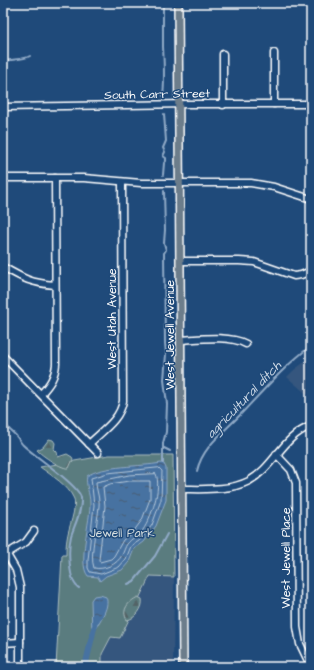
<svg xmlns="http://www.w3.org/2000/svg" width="314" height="670" viewBox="0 0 314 670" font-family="'Architects Daughter',sans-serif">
<defs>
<pattern id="forest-firs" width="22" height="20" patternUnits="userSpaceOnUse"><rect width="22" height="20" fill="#5a7b7f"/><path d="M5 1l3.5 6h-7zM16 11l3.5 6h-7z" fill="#536466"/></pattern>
<pattern id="water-ripples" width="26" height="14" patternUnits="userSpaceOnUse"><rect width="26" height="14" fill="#4672a1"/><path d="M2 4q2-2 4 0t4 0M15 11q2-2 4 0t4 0" fill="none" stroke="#495d72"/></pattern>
</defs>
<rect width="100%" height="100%" fill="#1f4a7a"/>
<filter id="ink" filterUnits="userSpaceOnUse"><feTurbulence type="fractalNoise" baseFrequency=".025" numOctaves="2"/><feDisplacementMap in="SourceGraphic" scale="8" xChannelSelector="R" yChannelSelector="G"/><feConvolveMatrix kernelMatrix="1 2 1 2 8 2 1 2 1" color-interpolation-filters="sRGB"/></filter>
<g filter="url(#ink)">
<g fill="#35567e">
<polygon points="311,357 311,398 287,377 294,370"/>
<polygon points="150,576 174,577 173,667 102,667 102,654 111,636 120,638"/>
</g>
<path fill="#5a7b7f" stroke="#acbdbf" d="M109 455H173L174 577 150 576 120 638 111 637 102 654V667H56L62 555H66C66 550 66 544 67 539 68 529 77 508 74 499 68 485 52 476 40 467Z"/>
<g fill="url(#forest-firs)" stroke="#acbdbf">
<path d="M49 439 53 440 55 443 54 449 57 452 58 457 67 454 72 457 73 459 69 468C63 470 41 455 37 450L43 447Z"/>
<path d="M138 597 142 599C144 608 135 619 127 620 121 610 128 602 138 597Z"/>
</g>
<g fill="url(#water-ripples)" stroke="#90aac7">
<path d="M161 463 164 464 166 468V500L156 526 144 542 134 549 129 562 122 570 106 576 100 581 98 577 88 576C77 563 91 520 90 503 90 494 85 484 87 476 103 465 141 467 161 463Z"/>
<path d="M100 595 106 597C111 608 97 624 92 635L91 600 94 596Z"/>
</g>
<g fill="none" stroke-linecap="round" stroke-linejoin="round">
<g stroke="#b5c7d9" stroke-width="1">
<polygon points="159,468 162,471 161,500 152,525 147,532 139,541 131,546 126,559 119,567 101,574 90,572 88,568 88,560 94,505 91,478 108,473"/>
<path d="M156 474C162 488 151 518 143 530 139 536 131 538 127 544 125 547 124 551 122 555 117 565 104 570 94 568 89 555 98 522 99 506 100 498 96 490 96 482L129 475Z"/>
<polygon points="130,481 150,481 150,499 142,520 133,532 123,540 114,556 111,559 100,562 99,560 105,506 103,487 110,484"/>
</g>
<g stroke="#90aac7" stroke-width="2">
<path d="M163 3C163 18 163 32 163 47 164 64 165 79 163 96"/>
<path d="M3 62C10 58 21 61 30 56"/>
<polyline points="163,175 164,163 166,161 166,158 163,156 165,152 163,148 166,141 164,114"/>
<path d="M3 418C5 422 7 428 11 431 13 433 16 435 17 437 19 440 21 443 23 445 33 455 80 486 81 498 82 511 75 524 71 536 68 548 68 582 79 588"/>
<polyline points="164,448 170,451"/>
<polyline points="163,463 163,443 166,432 167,404 164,380 166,354 165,343 164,253 166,250 164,243 165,230 164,191"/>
<path d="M197 471C202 447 224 432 240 415 263 391 284 366 311 346"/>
<polyline points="128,584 134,581 155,556 167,534"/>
</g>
<polyline stroke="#4672a1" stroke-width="6" points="85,667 94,628"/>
<defs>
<g id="minor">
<polyline points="274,53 274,104"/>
<polyline points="223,105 223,54"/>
<polyline points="3,107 189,104 311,104"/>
<polyline points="3,178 84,178 141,183 251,183 274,187 311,199"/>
<polyline points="181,261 239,261 254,262 294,276 301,275 311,271"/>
<path d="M3 267C24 279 31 283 55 285"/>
<path d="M181 340C200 339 229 335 246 344"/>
<polyline points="3,356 98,453"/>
<path d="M41 394C50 384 55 377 56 364L55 178"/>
<path d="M89 444C102 431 120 420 123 401L122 182"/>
<polyline points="276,454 291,470 296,483 297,627 300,644 311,667"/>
<path d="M182 489C204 489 229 491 249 481 274 467 283 436 311 426"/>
<polyline points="3,548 16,570 20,587 20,667"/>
<polyline points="3,556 26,542 34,531"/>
<polyline points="3,643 20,642"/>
</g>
<polyline id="major" points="178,3 183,667"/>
</defs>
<use href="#minor" stroke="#fff" stroke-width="9"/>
<use href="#major" stroke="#fff" stroke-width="10"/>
<use href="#minor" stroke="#1f4a7a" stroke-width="6"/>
<use href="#major" stroke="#6c7d8b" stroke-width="7"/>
</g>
</g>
<g text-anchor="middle" stroke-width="3" stroke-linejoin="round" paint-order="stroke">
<g font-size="12" fill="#fff" stroke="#1f4a7a">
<text transform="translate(157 94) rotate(-1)" y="4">South Carr Street</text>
<text transform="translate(112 319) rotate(-90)" y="4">West Utah Avenue</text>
<text transform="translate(170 335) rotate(-90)" y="4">West Jewell Avenue</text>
<text transform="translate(286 558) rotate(-90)" y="4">West Jewell Place</text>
</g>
<g font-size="12" fill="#d6dedf" stroke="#1f4a7a">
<text x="122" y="537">Jewell Park</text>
</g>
<g font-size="13" font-style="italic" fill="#d1dce8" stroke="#1f4a7a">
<text transform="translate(243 399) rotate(-46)" y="5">agricultural ditch</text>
</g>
</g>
<rect width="314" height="670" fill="none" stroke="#1f4a7a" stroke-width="16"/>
<rect x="8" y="8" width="298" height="654" fill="none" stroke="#fff" stroke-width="1.5" filter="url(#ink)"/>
</svg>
